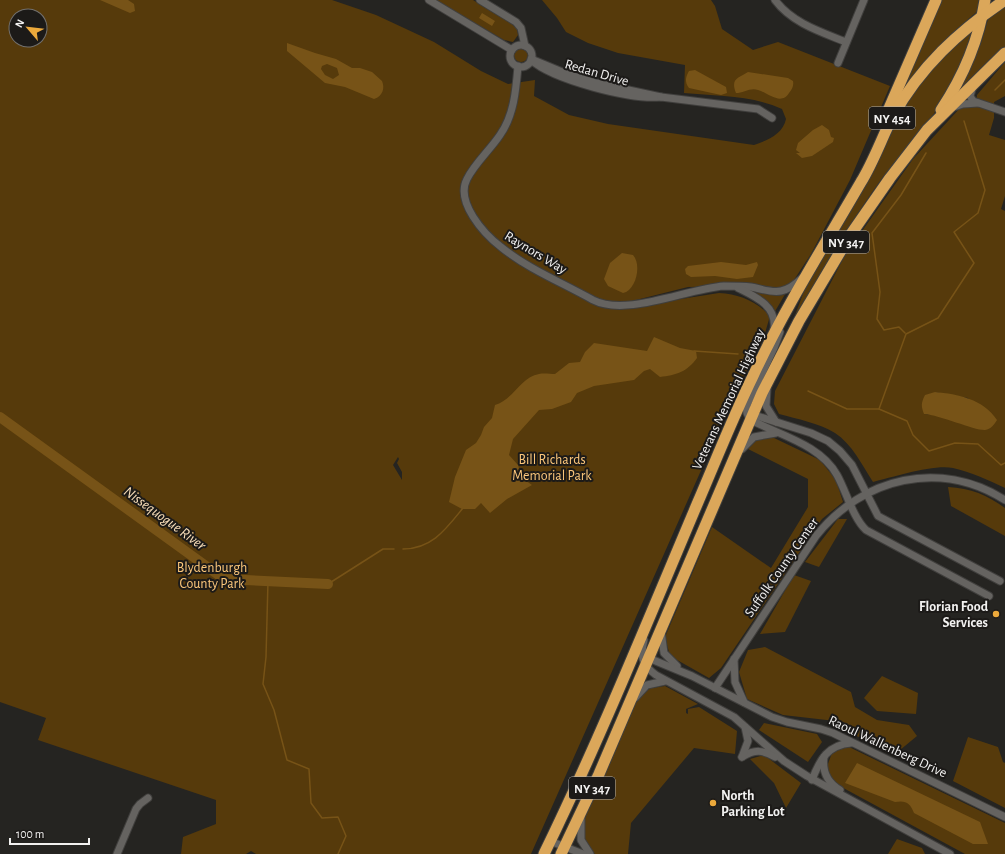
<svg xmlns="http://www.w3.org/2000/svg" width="1005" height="854" viewBox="0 0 1005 854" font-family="'Alegreya Sans',sans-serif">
<rect width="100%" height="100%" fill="#252421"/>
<g fill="#563a0b" fill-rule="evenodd">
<path d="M0 0H332L376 15 434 42 481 71 508 84 535 80 534 96 569 115 608 124 754 145C768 140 783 134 786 119L782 109C752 95 716 96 684 93L685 65 618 53 588 43 566 32 557 18 542 0H711L715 6 722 29 753 50 778 42 890 86 850 180 811 254 790 286 778 290 750 286 688 287 608 307 624 308 719 293C739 294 756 301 770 316L763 340 734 396 531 854H256L251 851 246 854H181L183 837 216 824V800L38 740 46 718 0 702ZM16 16H40V40H16ZM398 457 399 459 397 463 402 472V480L393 465Z"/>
<polygon points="435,0 473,0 511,23 517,29 518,35 513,42 504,40"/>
<path d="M939 0H981L980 9C948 36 924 62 898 96Z"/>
<polygon points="1005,6 1005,48 958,93 981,43 989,16"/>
<path d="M978 23C964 61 948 96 924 128 912 143 898 157 887 172 852 218 824 269 794 318L807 283 901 111 925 77 944 54Z"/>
<circle cx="521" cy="55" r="7"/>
<path d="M1005 62V96L994 102V118L989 135 1005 140V196L1001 209 1005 211V488C988 480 971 472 953 468 934 464 893 477 873 482 862 465 852 444 835 433 819 423 797 419 779 414L774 404 775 391 845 255 913 159 961 107 976 104 977 95ZM935 392 968 398 985 430 935 415 924 414Z"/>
<polygon points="746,288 787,291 774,313"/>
<polygon points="772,437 820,460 836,480 843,502 822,519 721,668 709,678 670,656 665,637 712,527 771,568 808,507 808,479 748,449 758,438"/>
<path d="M948 487C971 488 987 495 1005 508V536L951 506Z"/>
<polygon points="838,519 847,519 819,567 805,562"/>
<polygon points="794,575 811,581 785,632 760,634"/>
<polygon points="765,647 851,692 855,707 877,720 909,725 917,736 894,755 849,732 844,722 783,715 747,699 739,672 748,650"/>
<polygon points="882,676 918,693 916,714 877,711 864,698"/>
<polygon points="665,686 698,704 686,709 686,713 688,714 688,709 699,707 737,731 735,754 694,748 631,823 628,854 595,854 584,845 583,819 637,697 651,688"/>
<polygon points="764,723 817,734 822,742 808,762 759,730"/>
<polygon points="968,737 998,747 1003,762 1005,763 1005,808 953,781"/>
<polygon points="847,746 1005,823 1005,854 965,854 836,784 826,769 832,753"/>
<polygon points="764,755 801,783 786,808 774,783 750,759"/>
<polygon points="897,839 922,848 925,854 888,854"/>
</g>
<g fill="#775317" fill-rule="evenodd">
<polygon points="100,0 128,0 134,4 135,11 130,13"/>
<polygon points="482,13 495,21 492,26 479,18"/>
<path d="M287 43 315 53 336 59 352 68H360L372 72 382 81C385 88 383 96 374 99L345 87 325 83 287 51ZM327 64 337 68 339 75 333 79 325 75 321 69 322 66Z"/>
<path d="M695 70 726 87 727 93 721 95 689 88C684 82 686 76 689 71Z"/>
<path d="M748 72 788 78 793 81C794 86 792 89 789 93 781 106 768 93 758 90 751 87 743 93 736 93 730 78 739 78 748 72Z"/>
<polygon points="822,125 829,130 831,137 834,138 833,142 812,156 802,158 796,153 800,153 796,150 798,143 813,130"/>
<path d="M622 253 633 255C642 265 636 290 623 293L608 286 604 279 610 263Z"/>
<polygon points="721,262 746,265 757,262 758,265 753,277 737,279 715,276 691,277 686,274 685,269 688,266"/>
<path d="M654 337 680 348 696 351 697 358C687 372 676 375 660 377L650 369 644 371 634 380 594 386 577 393 571 402 552 409 539 410 513 439 509 455 518 465 522 478 532 485 507 499 490 513 481 503 475 509H462L449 502 455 477 466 450 476 443 481 435 484 427 492 418 495 405C513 400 521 377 539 374 544 373 550 374 555 374L569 363 580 362 585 352 594 343 647 351Z"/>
<path d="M935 392C958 394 983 399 997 420 994 425 991 429 985 430 976 431 940 415 924 414 921 406 921 403 925 395Z"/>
<path d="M857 763 980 822 988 844H973L914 813C910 803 906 800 895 802L845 783Z"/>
</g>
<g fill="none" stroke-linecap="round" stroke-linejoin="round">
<g stroke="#775317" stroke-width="1.5">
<polyline points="995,90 1005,80"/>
<polyline points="905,333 899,327 884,330 877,319 880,292 872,233 901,195 926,153"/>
<polyline points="694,351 738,354"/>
<polyline points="808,391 847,409 879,409 907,421 913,435 929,451 955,443 978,444 1001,465 1005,463"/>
<polyline points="879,409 906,334 938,318 974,263 954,232 978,213 985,190 964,121"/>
<path d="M403 549C432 549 446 529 463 508"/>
<polyline points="268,581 266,657 263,684 274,710 287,760 309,769 311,803 322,818 338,817 346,836 338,854"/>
<polyline points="328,584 383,549 394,549"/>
</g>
<polyline stroke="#775317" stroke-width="10" points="0,417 224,579 328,584"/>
<defs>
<g id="minor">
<polyline points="429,0 512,50"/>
<polyline points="480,0 516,22 521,28 525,46"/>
<path d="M775 0C792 23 821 32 846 42"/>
<circle cx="521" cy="56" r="11"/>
<path d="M531 60C553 80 631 100 661 97L596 83 567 74 531 59"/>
<polyline points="838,63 864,0"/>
<path d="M518 66C516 90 514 115 500 135 490 150 475 163 467 179 455 202 484 234 501 247 528 269 563 283 593 300 626 317 686 289 724 286 733 286 743 286 751 287 762 289 771 293 781 291 790 289 796 284 802 278"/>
<polyline points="973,86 970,96 973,101 1005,112"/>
<polyline points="661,97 758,109 772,118"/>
<polyline points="951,108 963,104 978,103"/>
<path d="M738 288C756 297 777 306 774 329"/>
<path d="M780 332 774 348 747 405C745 413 748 418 755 422 783 436 821 446 837 475 846 491 853 518 866 530L989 596"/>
<polyline points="767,389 766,406 776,422"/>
<polyline points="751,414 811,433 828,441 840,451 852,465 878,516 1000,581"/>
<polyline points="742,449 754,437 776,433"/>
<polyline points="661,631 664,653 677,666"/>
<path d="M644 640C640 656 642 665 656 675L734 717 784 761 807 776 950 854"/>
<polyline points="646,657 692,676 772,717 787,722 821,729 833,733 1005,817"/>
<polyline points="734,659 735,682 744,702"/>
<path d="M715 688 816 536C863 477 940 459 1005 500"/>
<polyline points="635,698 647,685 665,681"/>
<path d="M742 757C755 749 763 750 775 757"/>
<polyline points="742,757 748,741 745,727"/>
<path d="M824 757C822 772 828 783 840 790"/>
<path d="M812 780C820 759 828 745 851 743"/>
<polyline points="581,818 581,840 590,854"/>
<polyline points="550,841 583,854"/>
<polyline points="117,854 136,809 140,804 148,798"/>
</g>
<g id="highway">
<path d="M941 110C963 77 979 39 985 0"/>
<polyline points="884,120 936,0"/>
<path d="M544 854C600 739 648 620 698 502 716 460 733 417 753 376 784 309 824 246 861 182 874 161 882 137 893 116 920 67 959 31 1005 0"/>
<polyline points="561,854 599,774 762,393 799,321 849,237 890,178 927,130 1005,53"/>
</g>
</defs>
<use href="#minor" stroke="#403f3d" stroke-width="9"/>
<use href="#highway" stroke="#403f3d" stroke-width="13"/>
<use href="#minor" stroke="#656360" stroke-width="7"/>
<use href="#highway" stroke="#dba75a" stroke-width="11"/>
</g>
<g fill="#eca93b" stroke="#1c1a18" stroke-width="1.5">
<circle cx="996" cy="614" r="4"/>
<circle cx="713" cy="803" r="4"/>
</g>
<g text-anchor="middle" stroke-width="4" stroke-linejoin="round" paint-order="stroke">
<g fill="#1c1a18" stroke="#b2b0af" stroke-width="1">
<rect x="869" y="107" width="46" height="22" rx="3"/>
<rect x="823" y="231" width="46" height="22" rx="3"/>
<rect x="569" y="777" width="46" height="22" rx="3"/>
</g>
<g font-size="13" font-weight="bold" fill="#f2f1f0">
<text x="892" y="123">NY 454</text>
<text x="846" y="247">NY 347</text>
<text x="592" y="793">NY 347</text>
</g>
<g font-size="14" fill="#f2f1f0" stroke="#1c1a18">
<text transform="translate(597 72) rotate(16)" y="5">Redan Drive</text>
<text transform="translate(536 252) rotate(31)" y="5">Raynors Way</text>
<text transform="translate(728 399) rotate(-65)" y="5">Veterans Memorial Highway</text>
<text transform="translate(781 567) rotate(-55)" y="5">Suffolk County Center</text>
<text transform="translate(888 746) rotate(25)" y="5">Raoul Wallenberg Drive</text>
</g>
<g font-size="14" fill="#fcc77b" stroke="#1c1a18">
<text x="552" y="464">Bill Richards<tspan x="552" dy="16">Memorial Park</tspan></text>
<text x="212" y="572">Blydenburgh<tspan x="212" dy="16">County Park</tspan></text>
</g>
<g font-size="14" font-weight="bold" fill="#f2f1f0" stroke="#1c1a18" text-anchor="end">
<text x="988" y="611">Florian Food<tspan x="988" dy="16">Services</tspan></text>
<text x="721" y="800" text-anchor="start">North<tspan x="721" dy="16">Parking Lot</tspan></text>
</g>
<g font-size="15" font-style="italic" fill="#fbe0bb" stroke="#1c1a18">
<text transform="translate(165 518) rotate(36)" y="5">Nissequogue River</text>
</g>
</g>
<g transform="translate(28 28) rotate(298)"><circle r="19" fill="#1c1a18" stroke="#72706e"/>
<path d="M0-3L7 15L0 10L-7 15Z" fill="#eca93b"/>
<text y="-6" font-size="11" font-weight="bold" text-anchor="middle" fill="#f2f1f0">N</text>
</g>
<path d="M10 838v6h79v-6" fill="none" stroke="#f2f1f0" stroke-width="2"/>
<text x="16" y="838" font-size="12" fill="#f2f1f0" stroke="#1c1a18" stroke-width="3" paint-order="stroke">100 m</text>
</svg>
